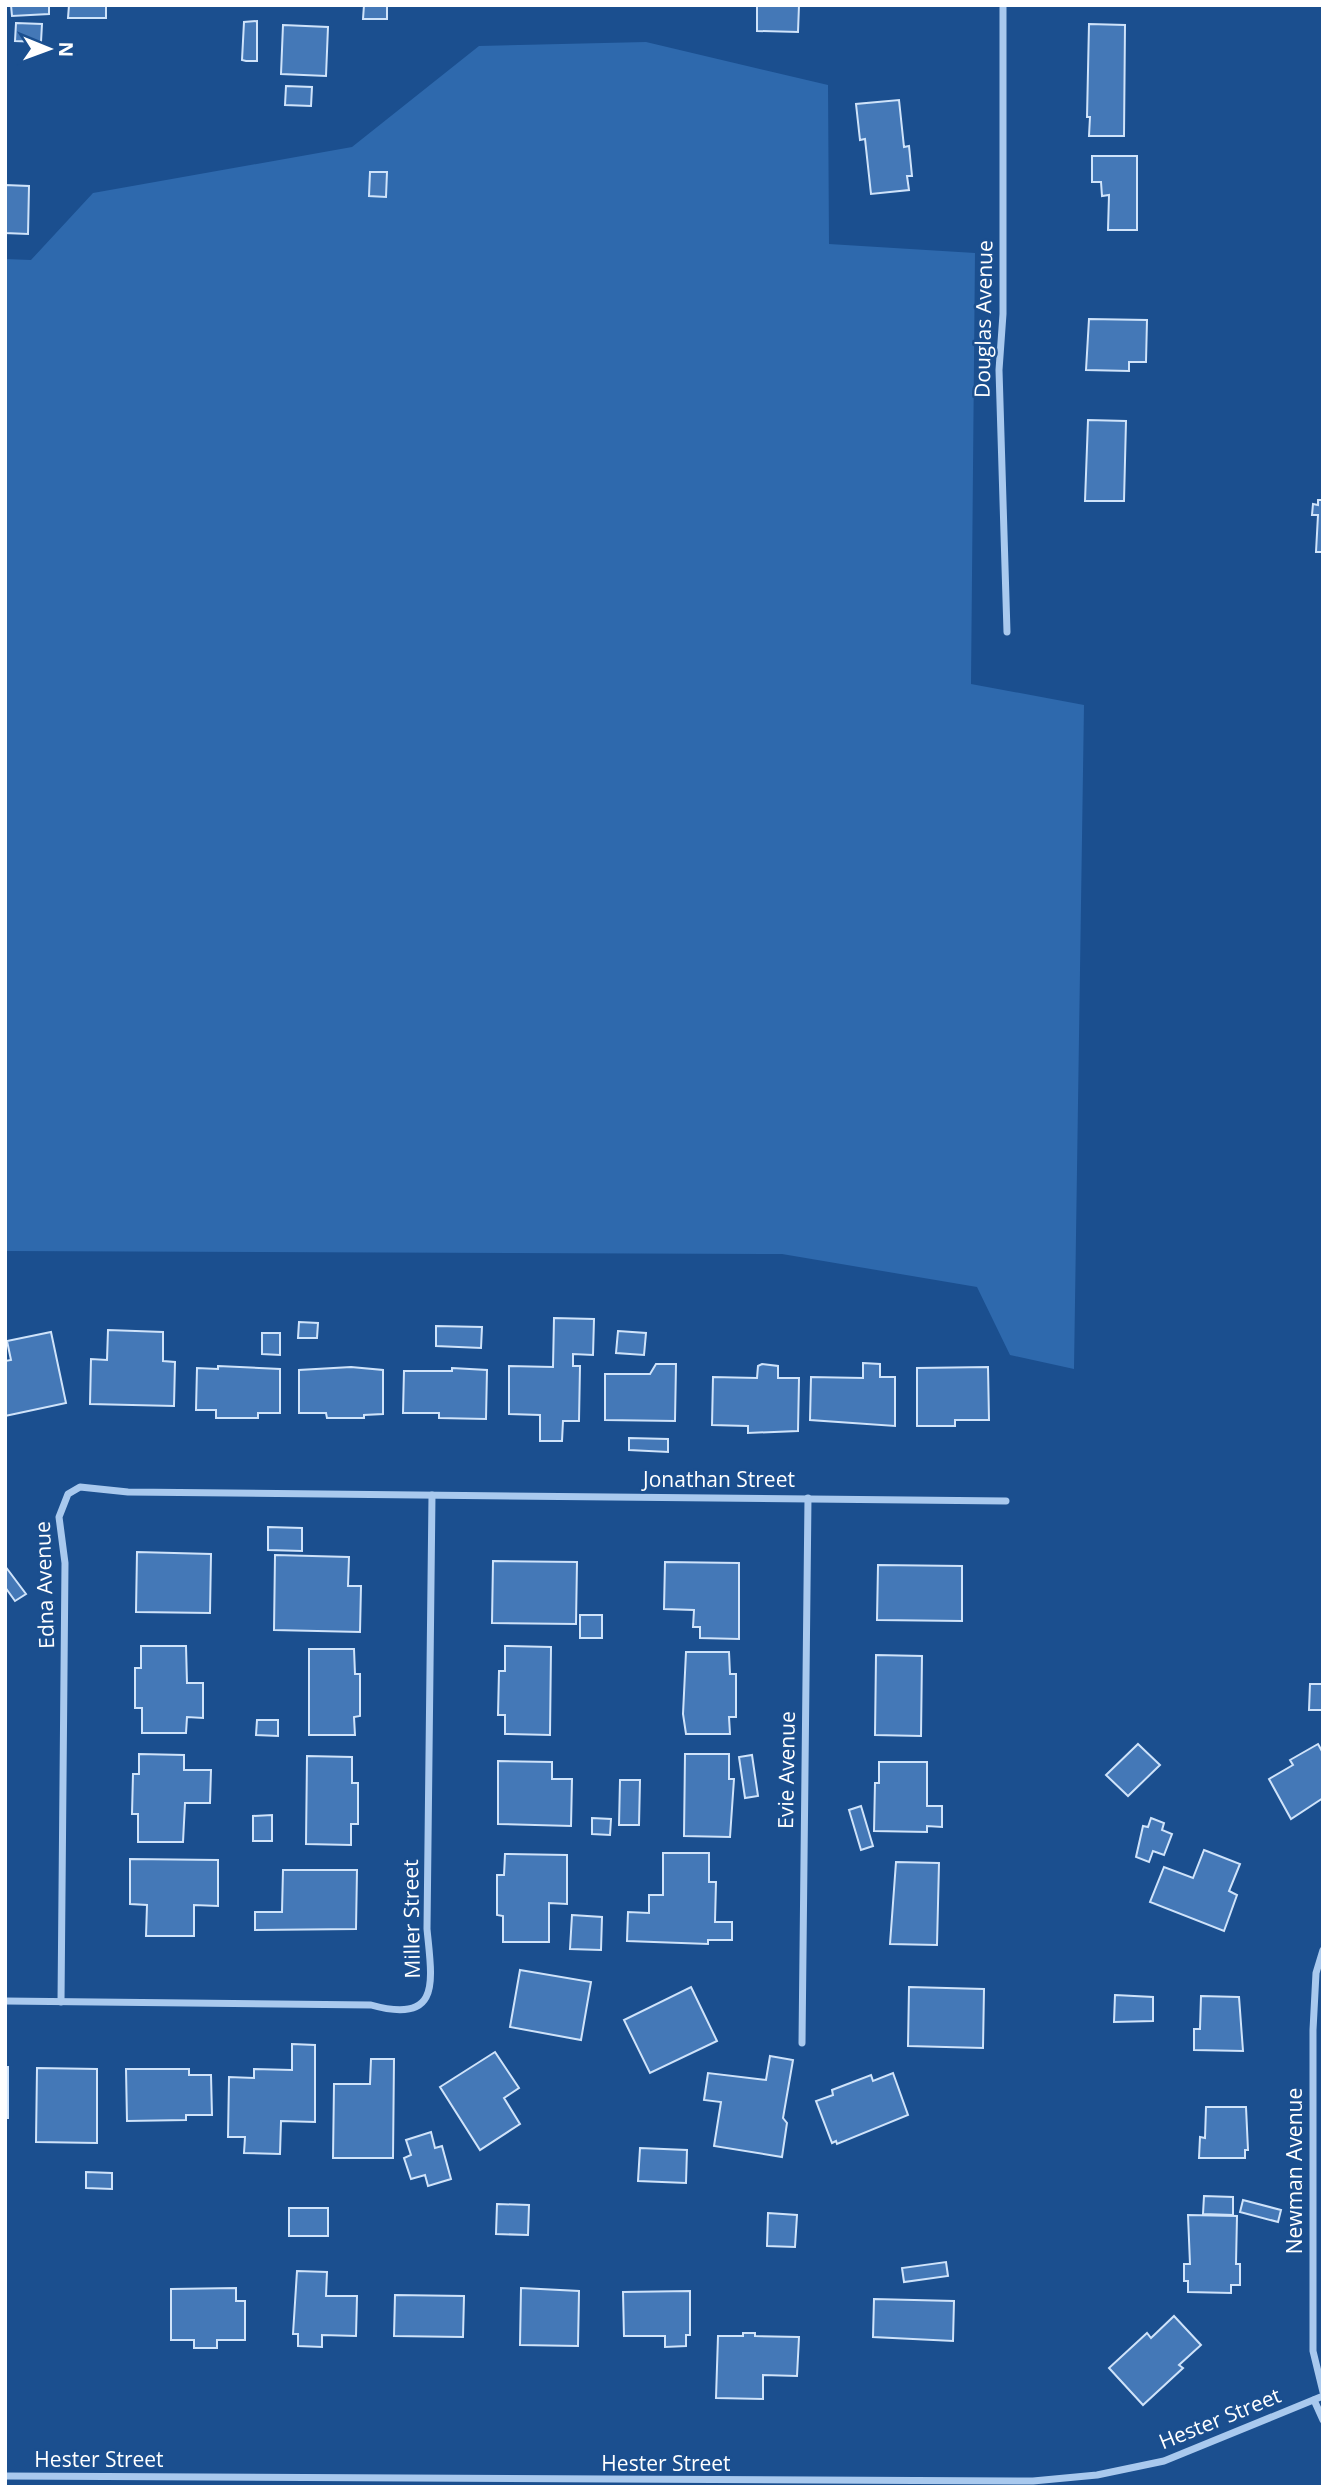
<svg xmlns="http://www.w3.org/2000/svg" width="1328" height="2492" viewBox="0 0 1328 2492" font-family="'Open Sans',sans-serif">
<rect width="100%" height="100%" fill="#1b4f8f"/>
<polygon fill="#2e69ad" points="646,42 828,85 829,244 975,253 971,684 1084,705 1074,1369 1010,1355 977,1287 782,1254 5,1251 5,259 31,260 93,193 352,147 479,46"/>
<g fill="#4478b7" stroke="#cfe3fa" stroke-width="2">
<polygon points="11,5 49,5 49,14 12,16"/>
<polygon points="69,5 106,5 106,18 68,18"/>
<polygon points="364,5 387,5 387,19 363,19"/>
<polygon points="757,5 799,5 798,32 757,31"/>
<polygon points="257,21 257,61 246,61 242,60 244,22"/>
<polygon points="16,23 42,24 41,42 15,41"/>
<polygon points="1089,24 1125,25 1124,136 1089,136 1090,117 1087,117"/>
<polygon points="283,25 328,27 326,76 281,74"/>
<polygon points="286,86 312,87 311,106 285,105"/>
<polygon points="899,100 904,147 909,146 912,176 907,176 909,190 871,194 865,139 860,140 856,104"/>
<polygon points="1092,156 1137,156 1137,230 1108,230 1109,195 1102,196 1101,182 1092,182"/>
<polygon points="370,172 387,172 386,197 369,196"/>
<polygon points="5,185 29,186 28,234 5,233"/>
<polygon points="1089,319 1147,320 1146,362 1129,362 1129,371 1086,370"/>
<polygon points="1088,420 1126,421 1124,501 1085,501"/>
<polygon points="1318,500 1323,500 1323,552 1316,552 1318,515 1312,515 1313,504 1318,505"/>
<polygon points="554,1318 594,1319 593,1355 573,1354 573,1366 580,1366 579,1421 563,1421 562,1441 540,1441 540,1415 509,1414 509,1366 553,1367"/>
<polygon points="299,1322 318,1323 317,1338 298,1338"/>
<polygon points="436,1326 482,1327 481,1348 436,1346"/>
<polygon points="108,1330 163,1332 163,1361 175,1362 174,1406 90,1404 91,1359 107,1360"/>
<polygon points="618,1331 646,1333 644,1355 616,1353"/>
<polygon points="51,1332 66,1403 5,1416 5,1361 11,1360 7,1341"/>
<polygon points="262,1333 280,1333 280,1355 262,1354"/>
<polygon points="863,1363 880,1364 880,1377 895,1377 895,1426 810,1420 811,1377 863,1378"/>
<polygon points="656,1364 676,1364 675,1421 605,1420 605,1374 650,1374"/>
<polygon points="762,1364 778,1366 778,1378 799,1378 798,1431 748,1433 748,1426 712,1425 713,1377 757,1378 758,1366"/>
<polygon points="218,1366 280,1369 280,1413 258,1413 258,1418 216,1418 216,1410 196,1410 197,1368 218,1369"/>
<polygon points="351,1367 383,1370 383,1414 364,1415 364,1418 327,1418 326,1413 299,1413 299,1370"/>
<polygon points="988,1367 989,1420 955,1420 955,1426 917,1426 917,1368"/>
<polygon points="452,1368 487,1370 486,1419 439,1418 439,1413 403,1413 404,1371 452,1371"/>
<polygon points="629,1438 668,1439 668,1452 629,1450"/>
<polygon points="268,1527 302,1528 302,1551 268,1550"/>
<polygon points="137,1552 211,1554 210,1613 136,1612"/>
<polygon points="275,1555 349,1557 348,1586 361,1586 360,1632 274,1630"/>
<polygon points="493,1561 577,1562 576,1624 492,1623"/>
<polygon points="665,1562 739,1563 739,1639 700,1638 700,1627 693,1627 694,1610 664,1609"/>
<polygon points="878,1565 962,1566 962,1621 877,1620"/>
<polygon points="5,1566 26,1594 15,1601 5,1587"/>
<rect x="580" y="1615" width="22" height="23"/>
<polygon points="141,1646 186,1646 187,1683 203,1683 203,1718 187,1717 186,1733 142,1733 142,1708 135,1708 135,1668 141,1668"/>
<polygon points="505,1646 551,1647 550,1735 505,1734 505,1715 498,1715 499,1671 505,1671"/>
<polygon points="309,1649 354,1649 355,1674 360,1674 360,1716 354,1717 355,1735 309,1735"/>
<polygon points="686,1652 729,1652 730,1674 736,1674 736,1717 729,1717 730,1734 686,1734 683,1714"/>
<polygon points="876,1655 922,1656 921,1736 875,1735"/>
<polygon points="1310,1684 1323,1684 1323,1710 1309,1710"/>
<polygon points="257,1720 278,1720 278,1736 256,1735"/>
<polygon points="1138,1744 1160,1765 1128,1796 1106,1775"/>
<polygon points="1318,1744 1323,1753 1323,1798 1291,1819 1269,1779 1293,1765 1290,1760"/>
<polygon points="139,1754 184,1755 184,1770 211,1770 210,1803 185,1803 183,1842 138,1842 138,1814 132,1814 133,1774 139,1774"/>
<polygon points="685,1754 729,1754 729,1779 734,1779 730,1837 684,1836"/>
<polygon points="752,1755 758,1796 745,1798 739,1757"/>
<polygon points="307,1756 352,1757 352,1783 358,1783 358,1824 351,1824 351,1845 306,1844"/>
<polygon points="498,1761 552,1762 552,1779 572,1779 571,1826 498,1824"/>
<polygon points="879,1762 927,1762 927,1806 942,1806 942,1827 927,1826 927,1832 874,1831 875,1783 879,1783"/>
<polygon points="620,1780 640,1780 639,1825 619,1825"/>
<polygon points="861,1806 873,1846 861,1850 849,1810"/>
<polygon points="272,1815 272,1841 253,1841 253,1816"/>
<polygon points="592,1818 611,1819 610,1835 592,1834"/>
<polygon points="1151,1818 1164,1823 1162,1830 1172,1834 1164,1855 1153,1851 1149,1862 1136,1857 1143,1826 1148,1827"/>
<polygon points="1204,1850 1240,1864 1229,1891 1237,1895 1224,1931 1150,1902 1164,1867 1193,1878"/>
<polygon points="663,1853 709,1853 709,1882 716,1882 715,1922 732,1922 732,1940 708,1940 708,1944 627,1941 628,1912 649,1913 649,1895 663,1895"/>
<polygon points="505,1854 567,1855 567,1904 549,1903 549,1942 503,1942 503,1916 497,1915 497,1875 504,1875"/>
<polygon points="130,1859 218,1860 218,1906 194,1905 194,1936 146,1936 147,1905 130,1904"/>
<polygon points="896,1862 939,1863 937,1945 890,1944"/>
<polygon points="283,1870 357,1870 356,1929 255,1930 255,1912 282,1912"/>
<polygon points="572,1915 602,1917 601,1950 570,1949"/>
<polygon points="520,1970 591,1982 581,2040 510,2027"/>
<polygon points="691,1987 717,2041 650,2073 624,2020"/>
<polygon points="909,1987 984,1989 983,2048 908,2046"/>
<polygon points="1115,1995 1153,1997 1153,2021 1114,2022"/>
<polygon points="1201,1996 1239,1997 1243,2051 1194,2050 1194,2029 1200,2029"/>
<polygon points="292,2044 315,2045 315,2122 281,2121 280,2154 244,2153 245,2137 228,2137 229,2077 254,2078 254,2069 292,2070"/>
<polygon points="495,2052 519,2088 504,2098 520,2124 480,2150 440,2087"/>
<polygon points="770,2056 793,2060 783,2118 787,2123 782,2157 714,2146 721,2102 704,2100 708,2073 766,2080"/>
<polygon points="371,2059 394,2059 393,2158 333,2158 334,2084 370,2084"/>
<rect x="5" y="2067" width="3" height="51"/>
<polygon points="37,2068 97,2069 97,2143 36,2142"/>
<polygon points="126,2069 189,2069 189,2075 211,2075 212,2115 186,2115 186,2120 127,2121"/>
<polygon points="893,2073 908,2115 837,2144 836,2141 832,2143 816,2101 833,2095 832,2090 871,2075 873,2081"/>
<polygon points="1206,2107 1246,2107 1248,2150 1245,2150 1245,2158 1199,2158 1200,2137 1205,2138"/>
<polygon points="431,2132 435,2148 442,2146 451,2179 428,2186 425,2175 411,2179 404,2158 411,2155 406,2140"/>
<polygon points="640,2148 687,2150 686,2183 638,2181"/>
<polygon points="86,2172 112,2173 112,2189 86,2188"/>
<polygon points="1204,2196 1233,2197 1233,2215 1203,2214"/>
<polygon points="1243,2200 1281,2210 1278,2222 1240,2212"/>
<polygon points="497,2204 529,2205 528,2235 496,2234"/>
<rect x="289" y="2208" width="39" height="28"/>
<polygon points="768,2213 797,2215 795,2247 767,2246"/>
<polygon points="1188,2215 1237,2216 1236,2264 1240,2264 1240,2285 1231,2285 1231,2293 1188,2292 1188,2281 1184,2281 1184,2264 1190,2264"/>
<polygon points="946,2262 948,2276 904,2282 902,2268"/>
<polygon points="297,2271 327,2272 326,2296 357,2296 356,2336 322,2335 322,2347 298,2346 298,2334 293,2334"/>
<polygon points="236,2288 236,2301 245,2301 245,2340 217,2340 217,2348 194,2348 194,2340 171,2340 171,2289"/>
<polygon points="521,2288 579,2291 578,2346 520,2345"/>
<polygon points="690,2291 690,2335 686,2335 686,2346 665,2347 665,2336 624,2336 623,2292"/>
<polygon points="395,2295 464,2296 463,2337 394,2336"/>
<polygon points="874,2299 954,2301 953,2341 873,2337"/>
<polygon points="1174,2316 1201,2345 1179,2365 1183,2368 1143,2405 1109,2368 1147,2333 1151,2338"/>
<polygon points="743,2333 755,2333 755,2336 799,2337 797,2376 763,2375 763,2399 716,2398 718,2336 743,2336"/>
</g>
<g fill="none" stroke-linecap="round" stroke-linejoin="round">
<g stroke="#a9c9ee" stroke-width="7">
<polyline points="1003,5 1003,314 999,370 1007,632"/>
<polyline points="1323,1950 1316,1973 1313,2030 1313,2351 1323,2392"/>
<path d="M5 2001 371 2005C442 2025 432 1981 427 1929L432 1495"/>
<polyline points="61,2002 65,1563 59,1517 68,1494 80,1487 128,1492 1006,1501"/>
<polyline points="802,2043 808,1498"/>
<polyline points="1314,2400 1323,2420"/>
<polyline points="5,2476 1033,2481 1097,2475 1164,2461 1323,2396"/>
</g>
</g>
<g text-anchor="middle" stroke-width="5" stroke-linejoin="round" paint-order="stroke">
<g font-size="21" fill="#fff" stroke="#1b4f8f">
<text transform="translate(984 319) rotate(-89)" y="7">Douglas Avenue</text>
<text x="719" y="1487">Jonathan Street</text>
<text transform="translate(45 1585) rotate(-92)" y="7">Edna Avenue</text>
<text transform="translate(787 1770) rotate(-89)" y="7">Evie Avenue</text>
<text transform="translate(412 1919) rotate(-91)" y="7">Miller Street</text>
<text transform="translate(1295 2171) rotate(-90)" y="7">Newman Avenue</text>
<text transform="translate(1220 2419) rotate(-22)" y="7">Hester Street</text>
<text x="99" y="2467">Hester Street</text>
<text x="666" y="2471">Hester Street</text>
</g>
</g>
<rect width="1328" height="2492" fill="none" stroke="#ffffff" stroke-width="14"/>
<g transform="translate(49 49) rotate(91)" stroke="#1b4f8f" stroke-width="5" paint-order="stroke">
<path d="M0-5L12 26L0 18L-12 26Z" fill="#ffffff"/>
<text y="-10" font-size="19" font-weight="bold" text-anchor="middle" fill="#ffffff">N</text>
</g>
</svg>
